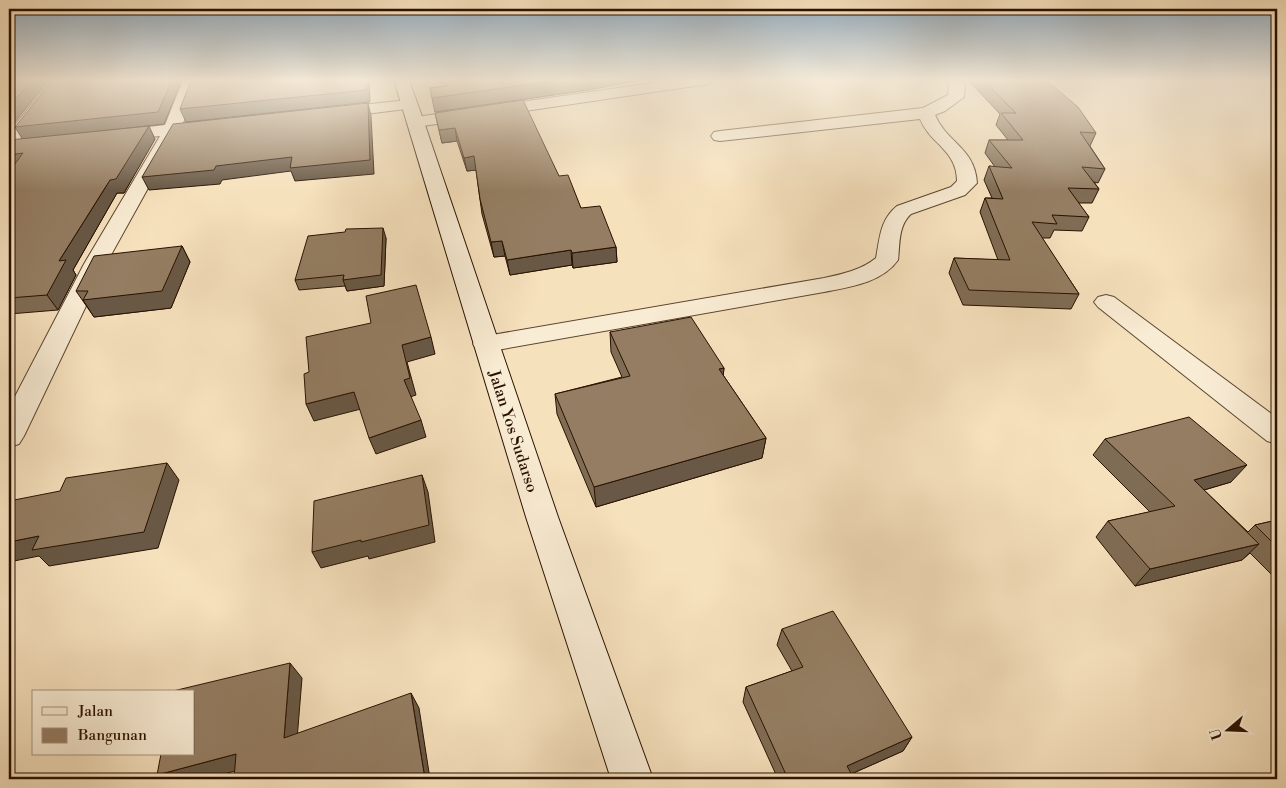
<svg xmlns="http://www.w3.org/2000/svg" width="1286" height="788" viewBox="0 0 1286 788" font-family="'Libre Bodoni',serif">
<rect width="100%" height="100%" fill="#f6e1bd"/>
<filter id="stains"><feTurbulence type="fractalNoise" baseFrequency=".004" numOctaves="4"/><feColorMatrix values="0 0 0 0 .2 0 0 0 0 .09 0 0 0 0 .02 0 0 0 .5 -.17"/></filter>
<radialGradient id="worn" r=".72"><stop offset=".6" stop-color="#630" stop-opacity="0"/><stop offset="1" stop-color="#630" stop-opacity=".3"/></radialGradient>
<g fill="none" stroke-linecap="round" stroke-linejoin="round">
<defs>
<g id="street">
<polygon points="52,80 67,80 15,147 9,148 9,132"/>
<polygon points="183,80 198,80 183,123 206,121 212,122 214,126 212,130 178,134 106,264 24,436 19,444 9,447 9,408 84,264 160,136 114,141 108,140 105,136 108,132 114,131 165,125"/>
<polygon points="674,80 715,80 708,84 416,127 410,126 408,122 410,118 416,117"/>
<path d="M947 80H962L965 86 964 97 945 111 935 115C947 143 975 148 977 183L965 195 911 214C898 226 900 244 898 260 882 283 849 287 824 292L486 352 477 350 473 344 477 338 486 336 824 278C843 274 861 270 876 258 880 237 880 220 897 206L951 187 957 181C957 150 930 144 920 119L720 141 714 140 711 136 714 132 720 131 923 108 948 95 949 86Z"/>
<polygon points="408,100 414,102 416,105 414,108 333,118 327,116 325,113 327,110 333,108"/>
<polygon points="1106,295 1114,297 1277,418 1277,444 1267,441 1098,307 1094,302 1098,297"/>
</g>
<polygon id="secondary" points="394,80 409,80 424,122 558,517 653,779 611,779 526,517"/>
</defs>
<use href="#street" stroke="#5c452f" stroke-width="2"/>
<use href="#secondary" stroke="#291100" stroke-width="2"/>
<use href="#street" fill="#f9ecd4" fill-rule="evenodd"/>
<use href="#secondary" fill="#f9ecd4" fill-rule="evenodd"/>
</g>
<g fill="#7f6c54" stroke="#291100">
<polygon points="53,80 182,80 164,124 94,132 155,139 124,193 117,193 73,270 76,275 58,310 9,314 9,172 11,169 9,169 23,139"/>
<polygon points="440,80 639,80 588,90 435,112 430,88 443,86"/>
<polygon points="968,80 1046,80 1096,133 1090,146 1105,169 1098,183 1094,182 1099,189 1092,203 1078,203 1089,217 1082,231 1054,230 1050,238 1042,238 1079,294 1071,309 963,305 949,273 954,258 998,260 980,212 985,198 992,198 984,180 989,166 995,167 985,153 989,140 1008,140 996,125 1000,114"/>
<polygon points="435,113 559,176 581,208 616,247 617,262 573,268 572,265 510,275 505,256 494,257 482,214 476,170 467,171 457,141 442,143"/>
<polygon points="386,238 384,286 347,291 345,286 299,290 295,280"/>
<polygon points="182,246 190,262 171,308 94,317 76,291"/>
<polygon points="610,332 724,368 723,375 766,438 762,458 596,507 557,414 555,394 622,377 611,352"/>
<polygon points="1105,439 1231,482 1204,490 1248,532 1255,525 1277,520 1277,575 1273,576 1250,553 1242,560 1135,586 1096,537 1108,521 1150,512 1093,455"/>
<polygon points="782,629 912,737 903,751 851,774 854,779 778,779 743,702 746,687 792,671 777,645"/>
</g>
<g fill="#685845" stroke="#291100">
<polygon points="32,80 49,80 9,129 9,107"/>
<polygon points="172,80 182,80 164,124 23,140 15,127"/>
<polygon points="367,80 369,80 370,102 186,122 180,109"/>
<polygon points="559,80 639,80 588,90 435,112 432,98"/>
<polygon points="368,103 371,116 374,174 295,181 291,171 222,180 220,184 149,190 142,177 216,166"/>
<polygon points="149,126 155,139 124,193 117,193 73,270 76,275 58,310 47,295 59,261 110,180"/>
<polygon points="455,128 457,141 442,143 439,130"/>
<polygon points="23,153 32,167 9,169 9,155"/>
<polygon points="474,156 477,170 467,171 464,158"/>
<polygon points="383,228 386,238 384,286 347,291 343,280"/>
<polygon points="502,241 505,256 494,257 491,242"/>
<polygon points="182,246 190,262 171,308 94,317 83,300"/>
<polygon points="616,247 617,262 573,268 572,253"/>
<polygon points="571,250 572,265 510,275 507,260"/>
<polygon points="431,337 435,354 407,362 416,395 410,397 404,380 402,345"/>
<polygon points="724,368 722,388 719,369"/>
<polygon points="354,392 361,409 314,421 306,404"/>
<polygon points="421,420 426,437 376,454 369,438"/>
<polygon points="766,438 762,458 596,507 594,487"/>
<polygon points="167,463 179,480 158,548 49,566 39,556 9,562 9,542 39,536"/>
<polygon points="1247,465 1231,482 1180,497 1194,480"/>
<polygon points="422,475 428,492 435,542 369,559 368,556 321,568 312,552"/>
<polygon points="1259,544 1242,560 1135,586 1150,569"/>
<polygon points="290,663 302,678 296,752 284,738"/>
<polygon points="411,693 419,708 430,779 425,779"/>
<polygon points="912,737 903,751 840,779 847,766"/>
<polygon points="236,754 250,767 205,779 162,779 157,775"/>
</g>
<g fill="#947d62" stroke="#291100">
<polygon points="9,80 32,80 9,107"/>
<polygon points="53,80 172,80 158,112 15,127"/>
<polygon points="191,80 367,80 367,90 180,109"/>
<polygon points="445,80 559,80 432,98 430,88 448,86"/>
<polygon points="983,80 1046,80 1078,107 1096,133 1080,132 1105,169 1082,167 1099,189 1068,188 1089,217 1052,215 1057,224 1032,222 1079,294 969,290 954,258 1010,260 985,198 1003,199 989,166 1012,168 989,140 1023,140 1001,113 1016,113"/>
<polygon points="523,100 559,176 568,175 581,208 600,206 616,247 572,253 571,250 507,260 502,241 491,242 480,199 474,156 464,158 455,128 439,130 435,113"/>
<polygon points="368,103 370,160 290,168 292,157 216,166 214,170 142,177 173,124"/>
<polygon points="149,126 116,179 110,180 59,261 66,260 47,295 9,298 9,172 23,153 9,155 9,140"/>
<polygon points="383,228 381,275 343,280 344,275 295,280 308,236 345,232 346,229"/>
<polygon points="182,246 162,291 83,300 88,291 76,291 94,256"/>
<polygon points="416,285 431,337 402,345 410,378 404,380 421,420 369,438 354,392 306,404 304,374 309,372 306,337 371,323 366,296"/>
<polygon points="691,317 724,368 719,369 766,438 594,487 555,394 630,376 610,332"/>
<polygon points="1189,417 1247,465 1194,480 1259,544 1150,569 1108,521 1175,506 1105,439"/>
<polygon points="167,463 144,532 32,550 39,536 9,542 9,501 60,491 66,478"/>
<polygon points="422,475 429,525 361,542 361,540 312,552 314,501"/>
<polygon points="1277,520 1277,547 1255,525"/>
<polygon points="833,611 912,737 847,766 854,779 788,779 746,687 803,667 782,629"/>
<polygon points="290,663 284,738 411,693 425,779 234,779 236,754 157,775 161,754 194,754 194,692 173,691"/>
</g>
<linearGradient id="sky" x2="0" y2="1"><stop stop-color="#91aabd"/><stop offset="0.42" stop-color="#fbf2e1"/><stop offset="1" stop-color="#fbf2e1" stop-opacity="0"/></linearGradient>
<rect width="1286" height="191" fill="url(#sky)"/>
<g text-anchor="middle" stroke-width="4" stroke-linejoin="round" paint-order="stroke">
<g font-size="16" fill="#291100" stroke="#f9ecd4">
<text transform="translate(514 431) rotate(72)" y="6">Jalan Yos Sudarso</text>
</g>
</g>
<rect width="1286" height="788" fill="none" stroke="#f6e1bd" stroke-width="30"/>
<rect x="10" y="10" width="1266" height="768" fill="none" stroke="#291100" stroke-width="2.5"/>
<rect x="15" y="15" width="1256" height="758" fill="none" stroke="#291100"/>
<rect x="32" y="690" width="162" height="65" fill="#f9ecd4" stroke="#a6947f"/>
<rect x="42" y="707" width="25" height="8" fill="#f9ecd4" stroke="#a6947f"/>
<text x="78" y="716" font-size="15" fill="#291100">Jalan</text>
<rect x="42" y="728" width="25" height="15" fill="#947d62" stroke="#a6947f"/>
<text x="78" y="740" font-size="15" fill="#291100">Bangunan</text>
<g transform="translate(1228 730) rotate(251)" stroke="#f9ecd4" stroke-width="4" paint-order="stroke">
<path d="M0-4L9 19L0 12L-9 19Z" fill="#291100"/>
<text y="-8" font-size="14" font-weight="bold" text-anchor="middle" fill="#291100">U</text>
</g>
<rect width="100%" height="100%" filter="url(#stains)"/>
<rect width="100%" height="100%" fill="url(#worn)"/>
</svg>
